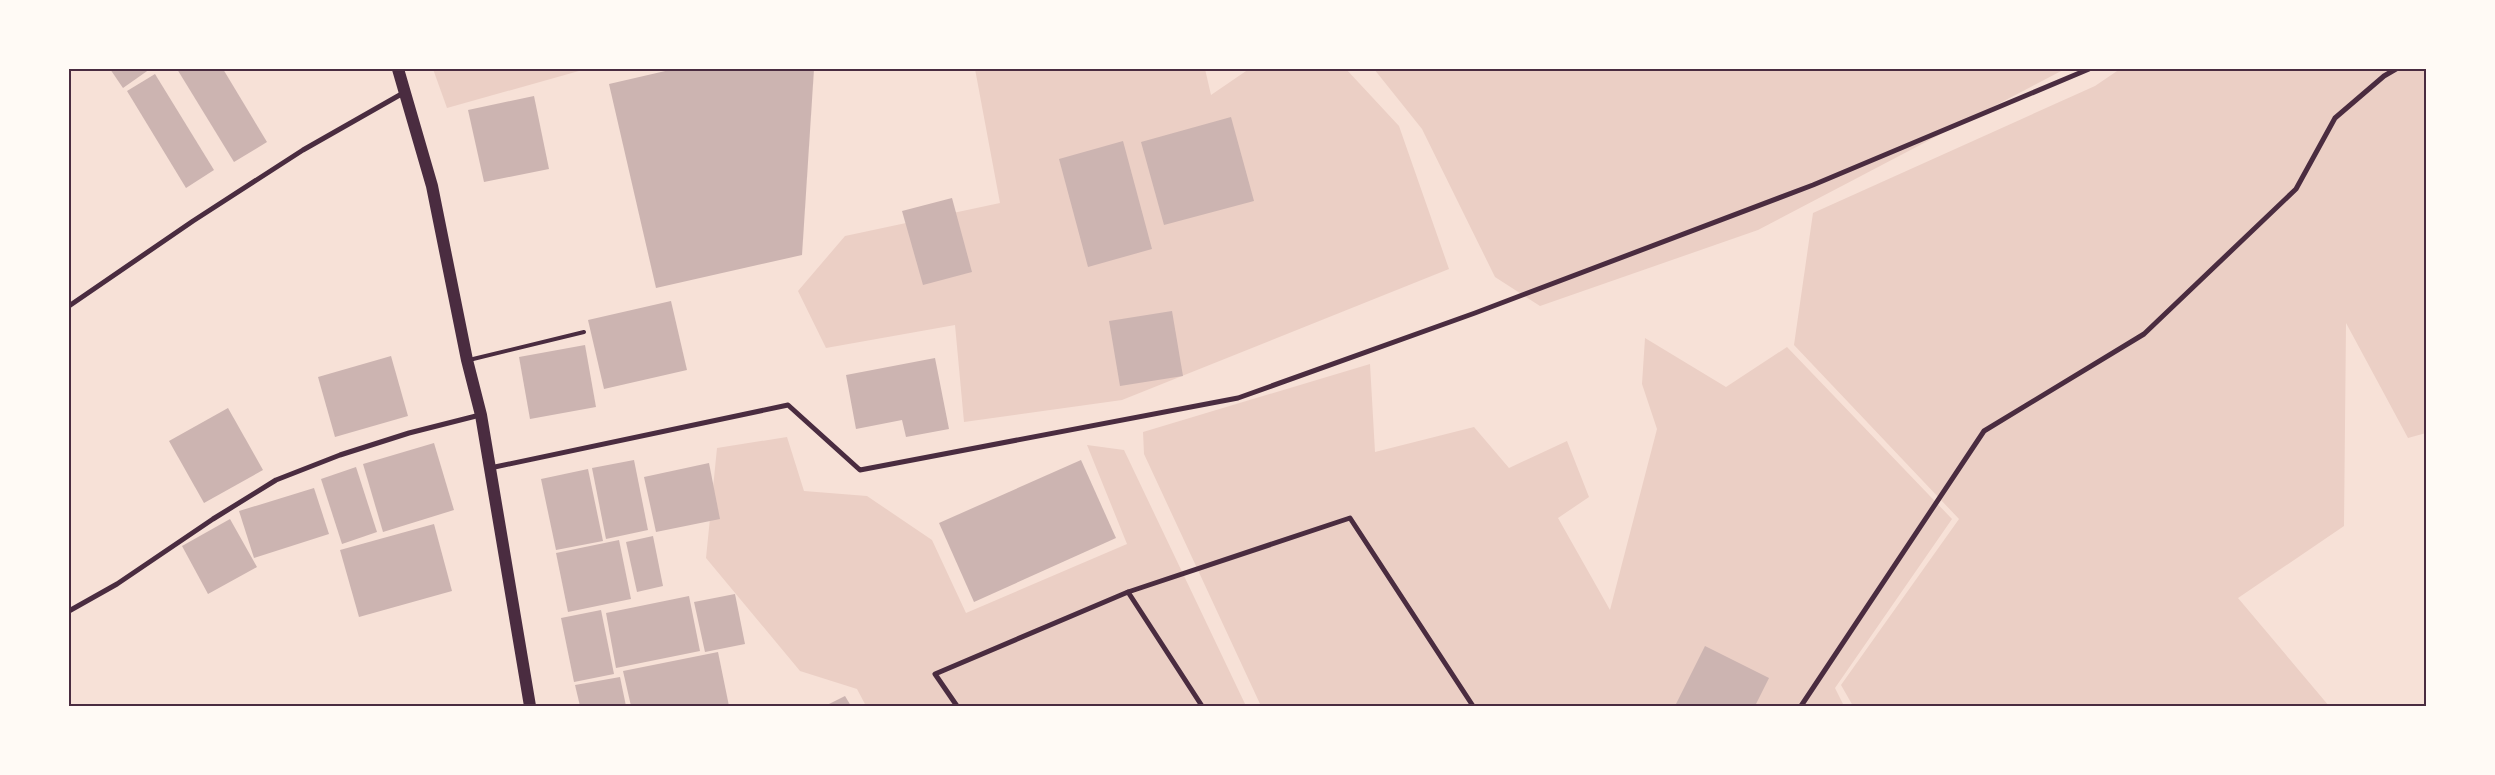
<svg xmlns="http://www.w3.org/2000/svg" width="2495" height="775" viewBox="0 0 2495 775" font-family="Figtree,sans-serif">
<rect width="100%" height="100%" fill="#f7e1d7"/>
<g fill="#ebcfc5">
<polygon points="433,69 586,69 447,108"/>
<polygon points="975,69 1205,69 1211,95 1249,69 1346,69 1399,126 1449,269 1122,400 964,422 955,325 826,348 798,291 845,236 1000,203"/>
<polygon points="1374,69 2065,69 1758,230 1540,306 1495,277 1422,129"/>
<polygon points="2120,69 2426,69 2426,433 2408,438 2346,323 2344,526 2238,598 2329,706 1853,706 1841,685 1959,519 1794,345 1813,213 2095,86"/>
<polygon points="1645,338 1726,387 1787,347 1952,519 1835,688 1844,706 1442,706 1441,704 1436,706 1261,706 1144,454 1143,432 1370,364 1375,452 1474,427 1509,468 1567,441 1589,497 1558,518 1610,610 1657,429 1642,384"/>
<polygon points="787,437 804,491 867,496 932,540 966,613 1127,544 1087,445 1124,450 1246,706 866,706 857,689 800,671 706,558 717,448"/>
</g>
<g fill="#ccb4b1">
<polygon points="110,69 150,69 123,88"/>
<polygon points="177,69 223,69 267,142 234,162"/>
<polygon points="674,69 814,69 802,255 656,288 609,84"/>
<polygon points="155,74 214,170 186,188 127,91"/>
<polygon points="534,96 549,169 484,182 468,110"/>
<polygon points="1231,117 1254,201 1164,225 1141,142"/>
<polygon points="1123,141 1152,249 1088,267 1059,159"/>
<polygon points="952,198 972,272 923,285 902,211"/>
<polygon points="671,301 687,370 604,389 588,320"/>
<polygon points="1172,311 1183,376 1120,386 1109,321"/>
<polygon points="585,345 596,407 530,419 519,357"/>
<polygon points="391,356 408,416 335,437 318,377"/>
<polygon points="935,358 949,429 906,437 902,420 856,429 846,375"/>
<polygon points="228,408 263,470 204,503 169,441"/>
<polygon points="434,443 454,510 383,532 363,464"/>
<polygon points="634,460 648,530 606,539 592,468"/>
<polygon points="1081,460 1116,538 974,602 939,523"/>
<polygon points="709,463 720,519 656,532 644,477"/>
<polygon points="356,467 377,532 342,544 321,479"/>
<polygon points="588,469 603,541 556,550 541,479"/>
<polygon points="314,488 329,534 254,558 239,511"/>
<polygon points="230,519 257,567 208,594 182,546"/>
<polygon points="434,524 452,591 359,617 340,550"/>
<polygon points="653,536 663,586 637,592 626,542"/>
<polygon points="619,540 631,599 568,612 556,553"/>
<polygon points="735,594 745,644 705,652 694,602"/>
<polygon points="689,596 700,651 616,668 606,613"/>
<polygon points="601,610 614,674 574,682 561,618"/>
<polygon points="1705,646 1769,678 1755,706 1682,706 1676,704"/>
<polygon points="718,652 729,706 631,706 623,671"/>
<polygon points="620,677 626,706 580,706 575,685"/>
<polygon points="845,696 851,706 825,706"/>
</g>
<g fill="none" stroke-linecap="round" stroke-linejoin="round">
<polyline stroke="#4a2c40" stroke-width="4" points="469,360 584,332"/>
<g stroke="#4a2c40" stroke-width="5">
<polyline points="69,306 193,221 303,150 405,92"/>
<polyline points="490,468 788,405 860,470 1238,398 1475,313 1813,185 2089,69"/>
<polyline points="1128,592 1350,518 1473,706"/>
<polyline points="69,611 117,584 213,519 276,480 340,455 409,433 480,415"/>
<polyline points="957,706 935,674 1128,592 1202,706"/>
<polyline points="1801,706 1984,431 2144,334 2296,189 2335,118 2384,76 2396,69"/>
</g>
<polyline stroke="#4a2c40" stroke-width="12" points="398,69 432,186 467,360 481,415 530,706"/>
</g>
<rect width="2495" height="775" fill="none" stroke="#fffaf5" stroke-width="140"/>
<rect x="70" y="70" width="2355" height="635" fill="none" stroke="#4a2c40" stroke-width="2"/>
</svg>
